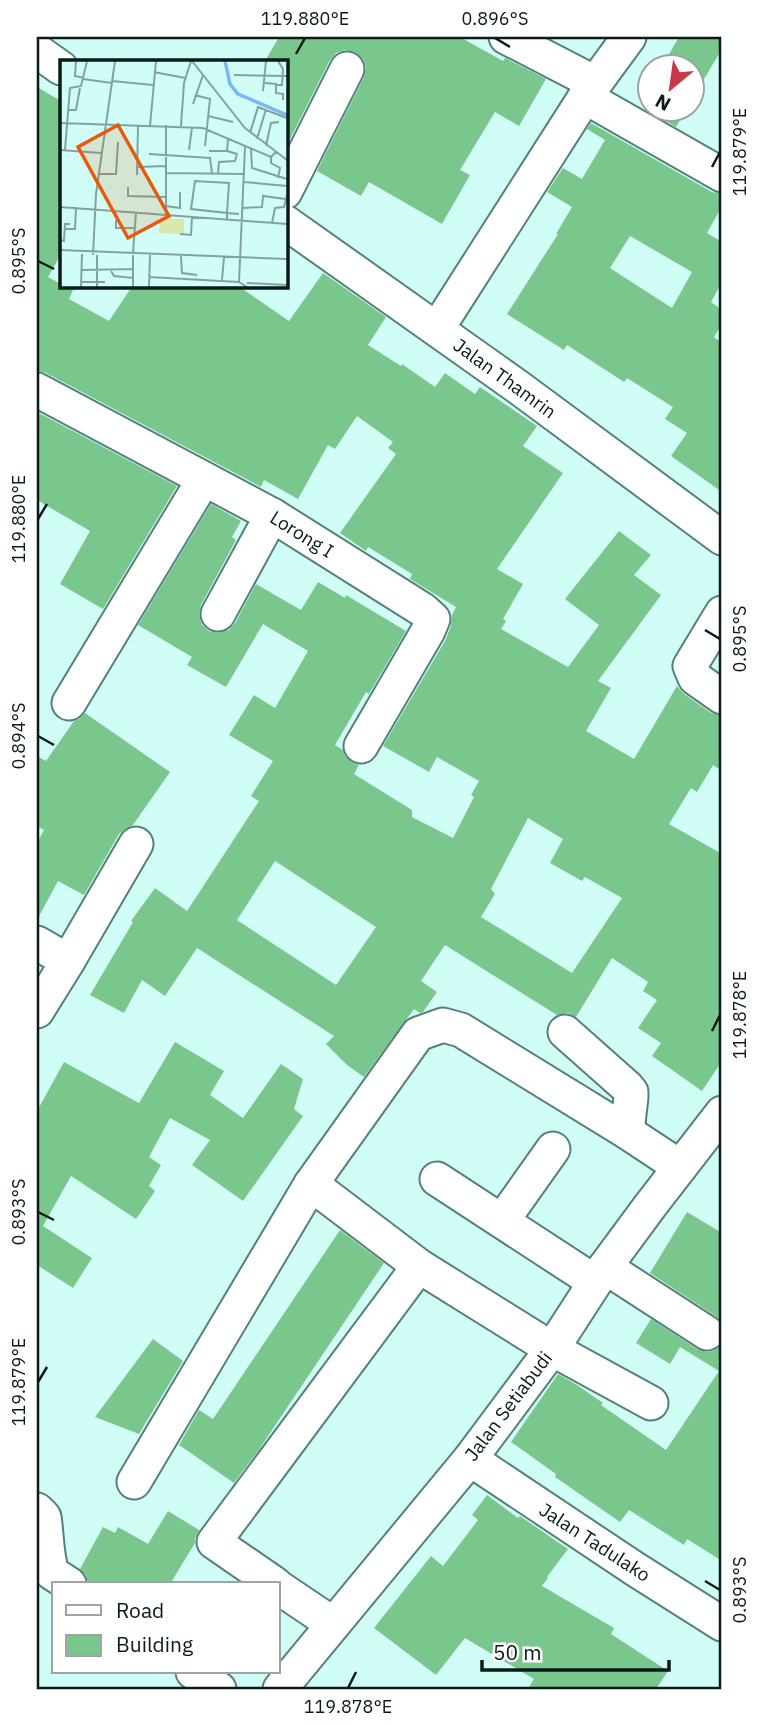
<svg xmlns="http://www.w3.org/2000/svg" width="759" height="1726" viewBox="0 0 759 1726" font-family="'IBM Plex Sans',sans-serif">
<rect width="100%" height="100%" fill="#d0fef6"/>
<g fill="#7ac78e" fill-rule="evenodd">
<polygon points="279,37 460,37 503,61 505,58 546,79 519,126 495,112 460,170 470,175 442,224 369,182 361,196 317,171 364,77 366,67 363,59 355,52 345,50 336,53 330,60 287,145 285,144 285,61 265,61"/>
<polygon points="679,37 722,37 722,49 692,99 692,66 662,66"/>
<path d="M37 87 61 101V254L48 277 61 284V285L73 290 69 299 109 321 133 285H237L289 321 323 273 386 317 368 345 401 366 402 364 435 387 445 373 475 394 480 387 537 426 523 446 563 473 497 569 523 584 503 619 506 621 501 629 568 667 599 625 565 599 619 531 651 555 634 575 661 595 598 681 611 688 586 731 634 759 677 686 684 694 711 713 722 716V771L713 765 697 792 691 788 669 824 722 854V1061L702 1091 652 1056 661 1043 638 1028 657 1000 643 991 648 982 612 958 576 1017 568 1013 557 1015 445 945 421 981 437 992 423 1012 420 1013 414 1009 364 1077 347 1065 326 1044 334 1036 197 948 165 996 142 980 124 1013 90 995 133 922 131 921 155 888 187 911 259 801 251 796 273 761 229 735 254 695 275 708 308 651 263 624 226 687 187 665 192 657 138 625 211 504 241 521 232 537 236 540 201 605 199 615 202 625 209 631 218 633 229 630 235 623 256 584 301 610 318 582 345 598 346 595 406 631 369 694 366 692 335 745 343 750 345 756 351 762 359 765 354 774 412 810V817L453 838 474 797 471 795 479 781 437 757 429 772 383 746 445 641 451 626 452 615 456 607 410 579 412 574 368 547 366 551 340 533 396 454 388 448 393 442 357 416 335 449 328 445 298 499 264 480 261 487 46 373 37 371ZM528 818 563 839 550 863 582 881 585 877 622 898 572 973 481 917 495 894 491 889ZM275 861 376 927 336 985 237 920Z"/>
<polygon points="644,108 687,108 676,127"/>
<path d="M591 123 712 192 722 194V206L707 233 722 242V282L711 302 722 310V324L714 337 722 343V492L671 456 687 433 665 419 673 407 627 378 624 382 567 345 564 350 507 314 558 234H556L572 207 547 192 563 168 582 179 605 140 587 129ZM630 236 692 272 672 308 610 268Z"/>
<polygon points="37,412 177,486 103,609 60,584 90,531 37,500"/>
<polygon points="85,713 170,772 133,825 126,828 119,834 84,895 58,881 37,920 37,843 44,830 37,826 37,756 46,761 74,721 79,719"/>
<polygon points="175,1042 224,1071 210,1095 243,1118 281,1064 303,1079 294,1109 303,1116 243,1201 192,1165 210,1140 170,1118 149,1157 161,1165 149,1186 155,1191 136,1219 71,1176 43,1226 92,1258 73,1288 37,1265 37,1111 64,1062 139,1103"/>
<polygon points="687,1212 722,1233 722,1322 717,1317 650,1273"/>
<polygon points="340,1230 384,1263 258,1451 234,1483 179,1445 199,1410 213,1419"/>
<polygon points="651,1319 697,1349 707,1352 715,1350 722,1344 722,1561 687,1539 684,1545 629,1510 620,1522 555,1477 556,1474 511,1442 558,1374 577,1385 603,1403 601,1405 666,1450 719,1371 680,1347 670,1364 636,1343"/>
<polygon points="153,1339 183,1361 139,1434 95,1417"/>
<polygon points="487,1495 518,1518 520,1516 568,1549 547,1577 548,1578 542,1586 614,1628 611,1634 668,1671 656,1689 528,1689 534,1679 465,1638 436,1675 374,1628 431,1556 443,1566 478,1520 472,1515"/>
<polygon points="168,1511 199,1530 195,1539 195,1543 170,1584 88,1584 86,1576 80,1569 103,1527 115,1533 118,1527 148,1544"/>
</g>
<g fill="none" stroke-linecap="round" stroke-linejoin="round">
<defs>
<g id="minor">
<polyline points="506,37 595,83"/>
<polyline points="37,51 61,68"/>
<polyline points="585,97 722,175"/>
<polyline points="285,192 347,69"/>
<polyline points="285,222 518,387 722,538"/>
<polyline points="437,329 585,97 629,37"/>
<polyline points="37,390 272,515 423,610 433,619 428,631 361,746"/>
<polyline points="722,613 690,666 695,678 722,697"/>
<polyline points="218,614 272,515"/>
<polyline points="69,703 204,479"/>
<polyline points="37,943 68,961"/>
<polyline points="37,1011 68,961 136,844"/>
<polyline points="565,1032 627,1087 631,1092 631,1097 627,1132"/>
<polyline points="437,1179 595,1282"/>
<polyline points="311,1184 419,1266 552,1349 651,1403"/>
<polyline points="502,1221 553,1149"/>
<polyline points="605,1267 707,1333"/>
<polyline points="470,1459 635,1569 722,1624"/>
<polyline points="134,1482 311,1184 418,1034 443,1025 461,1030 627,1132 680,1167"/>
<path d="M37 1510 44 1517C47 1536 46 1554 52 1573L69 1584"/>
<polyline points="275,1584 214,1542 419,1266"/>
<polyline points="278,1587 333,1624"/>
<polyline points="193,1672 219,1689"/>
<polyline points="280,1689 470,1459 552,1349 605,1267 650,1206 722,1113"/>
</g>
</defs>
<use href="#minor" stroke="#56807a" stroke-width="37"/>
<use href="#minor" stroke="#fff" stroke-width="33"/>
</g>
<path fill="none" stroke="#0a1b19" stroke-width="2.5" d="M495 38 510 47M296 54 305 38M712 167 720 152M38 261 54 269M38 519 47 504M705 630 720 639M38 736 54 745M712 1031 720 1015M38 1212 54 1220M38 1382 47 1367M705 1581 720 1590M348 1688 356 1672"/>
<g text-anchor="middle" stroke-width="6" stroke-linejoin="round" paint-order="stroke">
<g font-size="19" fill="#0a1b19" stroke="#fff">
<text transform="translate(505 378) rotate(36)" y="7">Jalan Thamrin</text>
<text transform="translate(302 534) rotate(32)" y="7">Lorong I</text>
<text transform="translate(508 1406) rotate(-53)" y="7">Jalan Setiabudi</text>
<text transform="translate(595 1542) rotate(33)" y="7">Jalan Tadulako</text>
</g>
</g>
<g transform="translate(60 60)">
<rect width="228" height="228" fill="#d0fef6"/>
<path d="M100 158 124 159V174L99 173Z" fill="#dae8ae"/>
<path fill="none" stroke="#79b7f7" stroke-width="3.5" d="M165 1 170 24 178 34 227 55"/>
<path fill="none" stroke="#81a39e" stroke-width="2" d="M16 1 15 16 24 18M132 1 185 68 227 100M94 12 125 18M174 15 227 16M23 19 52 23M52 21 93 25M205 23 216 24V33L223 34V40M217 25H222L223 9 218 1M203 31 206 1M135 35 150 39 145 86M133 44 143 15M8 50H16L20 28M148 56 173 62M0 63 143 68 211 97 216 92M90 66 96 1M121 66 124 23 131 1M190 73 198 47 227 58M197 79 206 49M206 86 211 63 219 62M185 87 179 222 187 227M191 89 192 108 227 119M0 90 41 93M5 90 10 28 21 26 27 1M129 90 132 67M149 91H167L168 79M89 94 150 98 152 113M211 97V103L220 108 218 118M77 107 106 106M106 113 185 114M38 114H56L58 82M158 114 159 102 175 101 177 94 167 91M77 115 78 66M184 122 227 126M68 127V136L106 137M106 146 120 148V132M0 147 227 164M182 148 202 147 203 136 225 139M106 155V65M56 160V168H75M167 160V153L131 149 135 121 169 123 167 153 179 154M212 163 215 148 224 147 227 135M4 169H15L16 147M120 174 131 175 132 157M0 180 4 181 5 164H10M0 190 227 199M73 193 76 152M33 195 36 134 55 1M73 195V227M121 196 122 213 137 215M22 210 73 209M51 211 54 216 73 218M89 217 179 222M162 220 164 197M21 222H45M187 223 227 225M21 227 22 194M37 227V195M89 227 90 195"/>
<path fill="#e8590c" fill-opacity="0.15" stroke="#e8590c" stroke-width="3.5" d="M58 65 109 156 68 178 18 87Z"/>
<rect width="228" height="228" fill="none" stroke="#0a1b19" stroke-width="3.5"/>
</g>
<rect width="759" height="1726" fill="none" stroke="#ffffff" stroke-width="77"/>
<rect x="52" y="1582" width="228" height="91" fill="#ffffff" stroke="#9da4a3" stroke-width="2"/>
<rect x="66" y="1605" width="35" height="10" fill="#ffffff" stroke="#9da4a3" stroke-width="2"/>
<text x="116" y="1618" font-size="21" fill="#0a1b19">Road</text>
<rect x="66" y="1635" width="35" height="21" fill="#7ac78e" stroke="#9da4a3" stroke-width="2"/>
<text x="116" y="1652" font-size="21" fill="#0a1b19">Building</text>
<g transform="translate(671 88) rotate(209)"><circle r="33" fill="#ffffff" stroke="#9da4a3" stroke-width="2"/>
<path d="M0-5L12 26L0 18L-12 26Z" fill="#c93947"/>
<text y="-10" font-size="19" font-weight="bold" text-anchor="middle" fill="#0a1b19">N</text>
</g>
<path d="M482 1660v10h187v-10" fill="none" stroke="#0a1b19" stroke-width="3.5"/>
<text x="493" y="1660" font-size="21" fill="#0a1b19" stroke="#ffffff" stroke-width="5" paint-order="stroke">50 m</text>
<rect x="38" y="38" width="682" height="1650" fill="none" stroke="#0a1b19" stroke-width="2.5"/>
<g font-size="18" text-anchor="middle" fill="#0a1b19">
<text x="305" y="25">119.880°E</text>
<text x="495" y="25">0.896°S</text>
<text transform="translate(740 152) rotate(-90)" y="6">119.879°E</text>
<text transform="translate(19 261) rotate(-90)" y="6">0.895°S</text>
<text transform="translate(19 519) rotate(-90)" y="6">119.880°E</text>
<text transform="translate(740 639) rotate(-90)" y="6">0.895°S</text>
<text transform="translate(19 736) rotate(-90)" y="6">0.894°S</text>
<text transform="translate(740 1015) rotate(-90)" y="6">119.878°E</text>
<text transform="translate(19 1212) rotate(-90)" y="6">0.893°S</text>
<text transform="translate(19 1382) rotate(-90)" y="6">119.879°E</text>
<text transform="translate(740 1590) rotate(-90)" y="6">0.893°S</text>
<text x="348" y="1713">119.878°E</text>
</g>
</svg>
